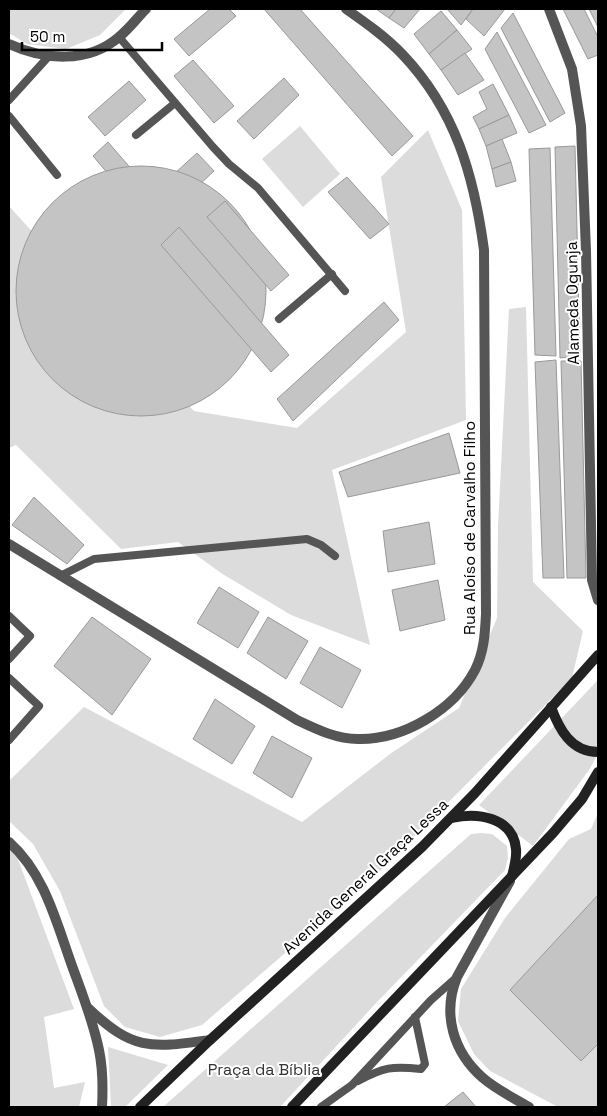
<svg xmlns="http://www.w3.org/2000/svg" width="607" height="1116" viewBox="0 0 607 1116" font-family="'Space Grotesk',sans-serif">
<rect width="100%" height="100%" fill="#fff"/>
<g fill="#dcdcdc">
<polygon points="9,9 126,9 100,35 66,49 27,44 9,33"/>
<polygon points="300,126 340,174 303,207 262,159"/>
<polygon points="428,130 462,210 466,420 332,470 370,645 291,615 221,573 178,542 121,549 16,445 9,448 9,206 194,411 297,428 406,332 381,177"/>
<polygon points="526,307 533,582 583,631 572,678 382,869 202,1025 160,1037 125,1027 104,1006 60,891 33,844 9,821 9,781 84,707 302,822 390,754 459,708 497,618 498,526 509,309"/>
<polygon points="598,680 598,754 589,770 533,846 479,805"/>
<polygon points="598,813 598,895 510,990 581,1061 598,1044 598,1107 558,1107 490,1071 474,1054 458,1021 461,989 505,918 569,839 591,829"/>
<polygon points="481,833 492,834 507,846 508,858 505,870 379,1000 280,1107 163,1107 471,834"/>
<polygon points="9,843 13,846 74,1009 44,1017 54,1088 85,1082 79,1107 9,1107"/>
<polygon points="108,1047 168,1065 125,1107 111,1107"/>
</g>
<g fill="#c4c4c4" stroke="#999">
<polygon points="210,9 229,9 236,16 189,56 174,39"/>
<polygon points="264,9 300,9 413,136 392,156"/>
<polygon points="376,9 396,9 389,18"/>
<polygon points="396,9 420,9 404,28 389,18"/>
<polygon points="447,9 473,9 461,25"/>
<polygon points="473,9 505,9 484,36 466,19"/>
<polygon points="563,9 584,9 598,37 598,55 588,59"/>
<polygon points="589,9 598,9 598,27"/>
<polygon points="441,11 457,30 429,54 414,34"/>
<polygon points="513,13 565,113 550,122 501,28"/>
<polygon points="457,30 472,49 441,70 429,54"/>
<polygon points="497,32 546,125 529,133 485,49"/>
<polygon points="465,53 484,80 458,95 441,70"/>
<polygon points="193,60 234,106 214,123 174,76"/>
<polygon points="284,78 299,95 254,139 237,121"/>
<polygon points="129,81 146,100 105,136 88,117"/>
<polygon points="493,84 509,115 479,129 473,117 487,109 479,92"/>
<polygon points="509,115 517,133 486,146 479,129"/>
<polygon points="502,139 511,162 492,169 486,146"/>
<polygon points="108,142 146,186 131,201 93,156"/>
<polygon points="575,146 580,356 560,358 555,147"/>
<polygon points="550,148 556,356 535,355 529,149"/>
<polygon points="197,153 214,171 168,214 151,195"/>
<polygon points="511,162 516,181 496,187 492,169"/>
<circle cx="141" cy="291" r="125"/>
<polygon points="347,177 389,224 370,239 328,192"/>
<polygon points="225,201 289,275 271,291 207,217"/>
<polygon points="179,227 289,355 271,372 161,245"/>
<polygon points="384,302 399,320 293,421 277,399"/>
<polygon points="556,360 564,578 543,578 535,362"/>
<polygon points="561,361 581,361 586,578 567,578"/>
<polygon points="449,433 460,473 348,497 339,472"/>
<polygon points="34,497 84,545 67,564 12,525"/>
<polygon points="429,522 435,564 388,572 383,531"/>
<polygon points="438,580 445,620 400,631 392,590"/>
<polygon points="219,587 259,612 238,648 197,623"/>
<polygon points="92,617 151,659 112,715 54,666"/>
<polygon points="268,617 308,641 286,679 247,653"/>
<polygon points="320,647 361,670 342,708 300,683"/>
<polygon points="215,699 255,726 232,764 193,739"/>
<polygon points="272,736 312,758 292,798 253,773"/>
<polygon points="598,895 598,1044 581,1061 510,990"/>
<polygon points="463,1092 476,1107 444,1107"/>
</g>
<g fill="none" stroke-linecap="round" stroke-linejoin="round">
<g stroke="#555" stroke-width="8">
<polyline points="119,37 213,147 229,164 258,188 345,291"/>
<polyline points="9,100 48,57"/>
<polyline points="9,116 57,175"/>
<polyline points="136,135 175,103"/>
<polyline points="279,319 332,274"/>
<polyline points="60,576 94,559 307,539 321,545 335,556"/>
<polyline points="9,616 30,636 9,659"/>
<polyline points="9,678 39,706 9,740"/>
<path d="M358 1081C384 1067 392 1066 421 1069L425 1064 415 1017"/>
<polyline points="321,1107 352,1085 431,1000 456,978"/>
</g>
<g stroke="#555" stroke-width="10">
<polyline points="549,9 572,69 581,126 586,251 592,580 598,600"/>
<path d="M510 881 457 977C442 1014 453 1052 483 1078 497 1090 514 1098 529 1107"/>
</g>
<g stroke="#555" stroke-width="10">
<path d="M9 44C44 60 88 64 119 37 129 29 137 18 146 9"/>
<path d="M9 544 297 720C316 729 336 739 358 739 403 740 454 710 475 670 484 652 485 634 486 614L484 250C474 176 456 111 403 55 386 37 366 23 346 9"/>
<path d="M9 842C44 873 56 921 71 963 81 991 93 1020 99 1050 103 1069 103 1088 102 1107"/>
<path d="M87 1007C133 1051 150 1048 210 1040"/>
</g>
<g stroke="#222" stroke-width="10">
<path d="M551 707C559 729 571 752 598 752"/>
<path d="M452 818C477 812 513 817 516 849 517 858 514 868 512 876"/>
<polyline points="140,1107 210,1040 422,847 475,793 598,655"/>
<polyline points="292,1107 553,833 582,799 598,772"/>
</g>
</g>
<g text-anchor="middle" stroke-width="4" stroke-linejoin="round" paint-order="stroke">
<g font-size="16" fill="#000" stroke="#fff">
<text transform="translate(572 303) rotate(-91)" y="6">Alameda Ogunja</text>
<text transform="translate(469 528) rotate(-90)" y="6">Rua Aloíso de Carvalho Filho</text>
<text transform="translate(365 876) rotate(-43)" y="6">Avenida General Graça Lessa</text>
</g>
<g font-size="16" fill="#333" stroke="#fff">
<text x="264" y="1075">Praça da Bíblia</text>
</g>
</g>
<rect width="607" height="1116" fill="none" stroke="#000000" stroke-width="20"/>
<path d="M22 42v8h140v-8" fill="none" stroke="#000000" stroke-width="2.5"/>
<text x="30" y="42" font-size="15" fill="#000000" stroke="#ffffff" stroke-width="4" paint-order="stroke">50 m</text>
</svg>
